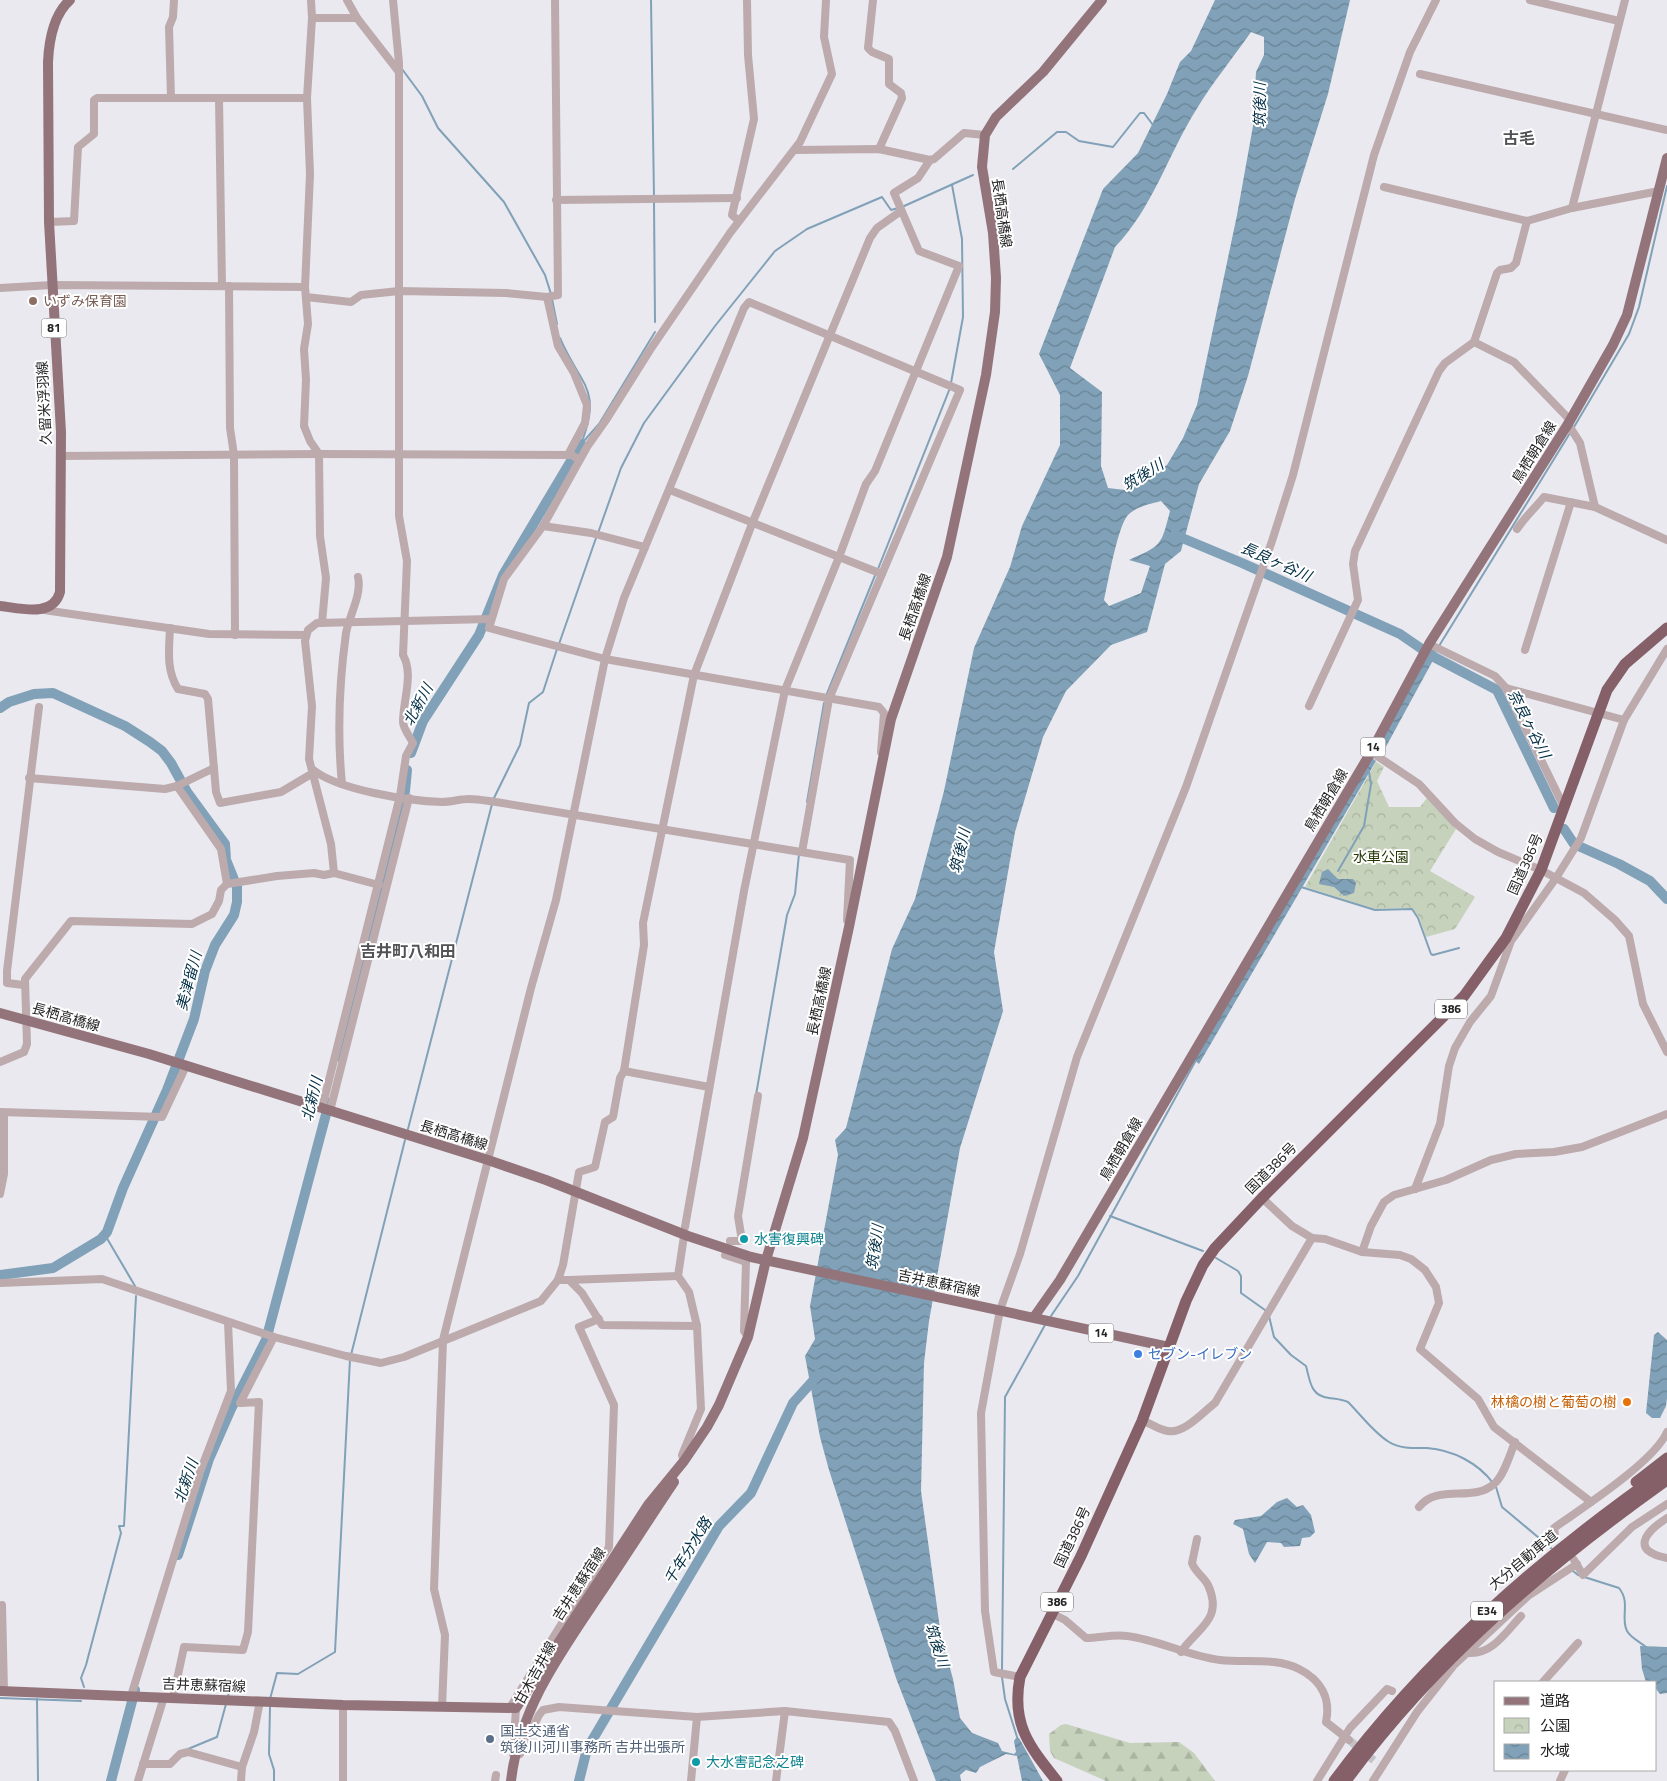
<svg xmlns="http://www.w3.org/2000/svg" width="1667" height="1781" viewBox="0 0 1667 1781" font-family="'Titillium Web','Noto Sans JP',sans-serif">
<defs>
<pattern id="forest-firs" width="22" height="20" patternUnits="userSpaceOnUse" patternTransform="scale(1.25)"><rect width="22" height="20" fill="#c6d2bb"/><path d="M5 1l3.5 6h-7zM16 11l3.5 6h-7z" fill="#aab4a1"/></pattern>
<pattern id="park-crowns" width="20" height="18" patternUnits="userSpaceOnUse" patternTransform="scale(1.25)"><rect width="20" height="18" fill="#c6d2bb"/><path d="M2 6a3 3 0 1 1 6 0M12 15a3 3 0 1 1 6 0" fill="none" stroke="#aab4a1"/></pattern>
<pattern id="water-waves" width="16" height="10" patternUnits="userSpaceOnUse" patternTransform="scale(1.25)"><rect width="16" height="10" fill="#80a1b7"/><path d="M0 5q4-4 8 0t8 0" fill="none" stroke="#698395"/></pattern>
</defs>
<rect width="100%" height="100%" fill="#eae9ef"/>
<polygon fill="url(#forest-firs)" points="1066,1724 1130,1743 1179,1742 1194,1753 1215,1781 1106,1781 1054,1758 1050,1751 1049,1734 1061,1725"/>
<polygon fill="url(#park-crowns)" points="1376,762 1384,767 1377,781 1389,807 1420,807 1427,798 1456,829 1430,871 1475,897 1455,929 1426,937 1419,917 1412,908 1375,909 1305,887"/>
<g fill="url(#water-waves)" fill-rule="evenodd">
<path d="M1215 0H1350L1328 94 1295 199 1248 376 1230 431 1199 484 1181 551 1165 564 1147 632 1111 645 1066 691 1043 737 1015 832 994 952 1003 1011 960 1148 929 1321 924 1363 921 1491 941 1636 953 1679 960 1718 972 1733 998 1743 1002 1751 1014 1754 1016 1752 1014 1741 1016 1738H1019L1043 1781H1022L1017 1756 1006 1754 980 1767 976 1773 966 1770 960 1775 961 1781H936L896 1678 829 1470 820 1437 805 1356 815 1339 810 1306 838 1155 835 1140 846 1128 892 949 915 899 944 791 974 648 1010 567 1022 526 1060 445V395L1039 354 1103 189 1138 153 1167 94 1180 62 1191 51ZM1251 32 1264 37V55L1256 72 1253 126 1237 215 1197 405 1183 438 1167 465 1125 490 1108 488 1101 466 1102 392 1070 368 1115 247C1152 209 1168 155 1196 110 1212 83 1233 58 1251 32ZM1161 501 1170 511C1161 546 1162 545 1129 560L1150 566 1141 593 1109 606 1104 600C1108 583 1118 523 1129 514 1138 506 1150 504 1161 501Z"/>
<polygon points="1432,648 1437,653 1382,754 1376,751"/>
<polygon points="1372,758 1376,761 1199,1064 1193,1059"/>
<polygon points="1328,869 1338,879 1353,879 1356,883 1354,893 1344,896 1334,887 1319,884 1322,872"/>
<polygon points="1658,1332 1667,1340 1667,1398 1666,1406 1660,1418 1652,1418 1646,1413 1654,1335"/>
<polygon points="1287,1498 1297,1507 1303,1505 1311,1515 1315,1532 1310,1537 1302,1538 1300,1546 1284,1547 1281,1543 1267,1542 1255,1563 1249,1554 1243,1529 1233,1524 1235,1520 1261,1516 1277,1502"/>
<polygon points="1640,1646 1667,1647 1667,1693 1660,1694 1656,1689 1656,1682 1646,1682 1642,1669"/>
</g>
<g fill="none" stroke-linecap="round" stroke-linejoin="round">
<g stroke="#80a1b7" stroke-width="2">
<polyline points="651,0 654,197"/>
<polyline points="402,69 422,96 438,128 504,202 545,275 551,294"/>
<polyline points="1013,169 1057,132 1066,132 1079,141 1113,147 1140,113 1144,113 1153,125"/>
<polyline points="654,202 655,322"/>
<polyline points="902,207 973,175"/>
<polyline points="552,299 557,324"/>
<path d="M560 338C580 386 603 387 581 444"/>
<polyline points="951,383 963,317 962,239 952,185"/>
<polyline points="1574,427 1629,334 1639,307 1667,186"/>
<polyline points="583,442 599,424 655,332"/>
<polyline points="598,533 621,468 644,423 715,326 775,251 807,229 882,197 891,210 898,208"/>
<polyline points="878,569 950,388"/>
<polyline points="559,644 596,538"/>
<polyline points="1439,646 1570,433"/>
<polyline points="826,696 876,573"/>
<polyline points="493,800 520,745 529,703 543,692 557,649"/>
<polyline points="807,802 824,703"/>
<polyline points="1338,871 1364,826 1371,784 1369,772"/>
<polyline points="1301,887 1375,910 1412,909 1418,918 1431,954 1433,955 1459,948"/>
<polyline points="756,1095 787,915 795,894 799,854"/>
<polyline points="408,1129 492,804"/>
<polyline points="1110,1216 1203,1251"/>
<polyline points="105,1235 135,1286"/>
<polyline points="1216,1258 1238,1271 1241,1276 1241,1293 1265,1310"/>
<polyline points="1051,1316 1078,1276 1196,1060"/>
<path d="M1269 1316 1274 1337 1291 1355 1306 1366C1310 1380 1310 1396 1329 1398 1336 1399 1341 1399 1348 1402 1361 1415 1374 1433 1389 1442 1400 1449 1415 1448 1427 1448 1453 1450 1478 1463 1493 1483"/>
<polyline points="351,1355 405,1140"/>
<polyline points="1496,1487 1502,1507 1551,1548"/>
<path d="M1573 1571 1578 1575 1619 1588C1631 1603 1620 1617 1627 1631 1631 1638 1640 1642 1646 1647"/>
<polyline points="1002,1670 1005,1397 1045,1325"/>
<polyline points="1002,1677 1005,1699 1018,1740"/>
<polyline points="84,1687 81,1678 86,1665 121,1533 119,1526 124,1526 136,1296"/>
<polyline points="228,1696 233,1680"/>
<polyline points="0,1698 81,1701"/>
<polyline points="37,1699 38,1781"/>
<polyline points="270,1699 277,1673 298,1674 335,1652 350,1359"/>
<polyline points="270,1707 269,1754 274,1770 274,1781"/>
<polyline points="188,1749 217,1737 226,1704"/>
</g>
<g stroke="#80a1b7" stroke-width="10">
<polyline points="1175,535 1242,563 1400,634 1432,656 1497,690 1554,808"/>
<polyline points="0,708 9,702 34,694 53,693 125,726 150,742 162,751 171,763 187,792 225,844 226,860 237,887 237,902 234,915 215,945 205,971 194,1019 167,1090 123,1188 107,1232 101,1239 53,1268 0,1275"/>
<polyline points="411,753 423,721 479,635 503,575 581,444"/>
<polyline points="1564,829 1574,844 1619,864 1650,881 1667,899"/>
<polyline points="340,1057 398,824 405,791 407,770"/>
<polyline points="178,1555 209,1459 231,1409 266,1340 329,1103"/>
<polyline points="111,1781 135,1690"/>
<polyline points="579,1781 587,1749 719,1526 751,1493 793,1403 819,1374"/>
</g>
<polyline stroke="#c3c2c7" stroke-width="8" stroke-dasharray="8 4" stroke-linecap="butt" points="1349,1740 1377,1763"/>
<g stroke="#bcaaad" stroke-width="8">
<polyline points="311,0 312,18 307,98 310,174 305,287 308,324 304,349 306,380 304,426 310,441 319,454 320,536 326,578 322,623"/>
<polyline points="347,0 357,18"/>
<polyline points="826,0 824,37 832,74 800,142 730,233 650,350 606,420 587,447 543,526 504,579 489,628 605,659 879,707 884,713 881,752"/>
<polyline points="873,0 868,48 872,52 889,59 889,84 901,93 902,98 879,149"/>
<polyline points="1530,0 1619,21"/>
<polyline points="312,18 357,18 399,72"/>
<polyline points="1420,74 1667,130"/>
<polyline points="171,98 169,27 173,17 174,0"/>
<polyline points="219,98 222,286"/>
<polyline points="795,150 879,149 930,160"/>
<polyline points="1384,187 1527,221 1572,208 1659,191"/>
<polyline points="556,200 737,198"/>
<polyline points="1572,208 1625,0"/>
<polyline points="739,221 732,215 754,119 748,55 747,0"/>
<polyline points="49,222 74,221 78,147 94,134 94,100 97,98 307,98"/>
<polyline points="229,286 230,428 234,455 235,635"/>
<polyline points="0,288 52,285 305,287"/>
<polyline points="306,297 351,302 361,295 399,291 506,293 547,297 558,295 555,0"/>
<polyline points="547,297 558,346 574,373 587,405 585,423 568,455"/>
<polyline points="1474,342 1514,362 1570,420"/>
<polyline points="1568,424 1580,443 1595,507 1667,540"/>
<polyline points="319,454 572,455 579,460"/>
<polyline points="60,456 318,454"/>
<polyline points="670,490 882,574"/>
<polyline points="543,526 591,533 645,547"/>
<path d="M1517 529C1525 517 1535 508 1544 497L1595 507"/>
<polyline points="44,610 209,634 305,635"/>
<path d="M170 628C169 650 166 670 178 689L205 694 208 699 216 792 220 803 281 792 313 773"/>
<polyline points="1429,644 1495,676 1506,688 1564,807"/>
<polyline points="1525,650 1571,502"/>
<polyline points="1506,688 1624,720"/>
<polyline points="1309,706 1358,600 1353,564 1355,551 1439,371 1445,363 1474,342 1497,273 1500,270 1511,268 1516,263 1527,221"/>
<polyline points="1371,752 1419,784 1455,823 1475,839 1498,852 1541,870 1584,893 1615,920 1629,936 1643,1004 1667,1052"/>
<path d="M312 769C337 790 409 801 442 802 451 802 460 799 469 799 478 799 488 801 496 802L850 860 847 920"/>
<polyline points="29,778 165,789 177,786"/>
<path d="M342 784C337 733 339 684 346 633 349 616 362 595 358 577"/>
<polyline points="177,786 221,849 227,884"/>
<polyline points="177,786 214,768"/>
<polyline points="334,873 331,844 309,759 312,706 305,641 308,630 317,623 491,619"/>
<polyline points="24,985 7,983 7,971 39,707"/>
<polyline points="0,1062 24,1052 27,1044 25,979 71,921 192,924 212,914 219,901 221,890 227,884 277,876 314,873 324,875 334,873 379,885"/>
<polyline points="624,1071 709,1087"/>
<path d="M322 1108 400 796 406 756 413 743C410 737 403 728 403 722 403 700 414 674 403 655L407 561 399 516V63L393 0"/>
<polyline points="330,1111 409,798"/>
<polyline points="0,1112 162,1117 186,1066"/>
<polyline points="1415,1189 1440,1124 1449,1066 1455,1048 1470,1022 1491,996 1511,941 1556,878 1581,838 1624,720 1667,649"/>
<polyline points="0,1194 4,1174 4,1113"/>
<polyline points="1262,1198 1292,1226 1312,1238 1325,1239 1362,1252 1400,1255 1411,1259 1425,1270 1436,1287 1439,1303 1420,1349 1478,1399 1494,1427 1591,1502"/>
<polyline points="685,1227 744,891 785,690 839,557 866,484 875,471 959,266 919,251 894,193 918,178 930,160 934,159 964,133 985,135"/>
<polyline points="730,1241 742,1241 738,1216 758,1096"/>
<polyline points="1362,1252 1371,1226 1384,1202 1394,1195 1446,1180 1491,1160 1516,1154 1554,1152 1582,1147 1667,1114"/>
<polyline points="725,1255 746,1262 744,1331 748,1337"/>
<polyline points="558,1280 569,1280 582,1293 602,1325 697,1326"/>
<polyline points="569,1280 678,1276"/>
<polyline points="0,1283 102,1279 274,1337 346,1356 381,1363 404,1357 541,1301 558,1280 563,1265 579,1172 595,1167 605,1122 613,1117 620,1078 624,1071 644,945 643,923 694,675 752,524 870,238 877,228 901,211"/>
<path d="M1142 1421C1151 1423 1159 1430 1168 1431 1184 1434 1203 1412 1215 1403L1312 1238"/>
<polyline points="684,1461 682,1455 701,1409 697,1326 689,1292 678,1276 684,1236"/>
<path d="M1419 1507C1438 1483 1473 1503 1494 1484 1504 1476 1510 1454 1515 1442"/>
<path d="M1667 1518C1645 1532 1630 1551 1667 1558"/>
<path d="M1555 1536 1554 1528C1582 1508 1654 1462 1667 1432"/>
<polyline points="1574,1560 1583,1575 1632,1527 1667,1504"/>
<polyline points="2,1605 4,1691"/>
<path d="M1051 1613 1065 1620 1086 1638C1099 1638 1114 1634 1127 1636 1159 1640 1188 1656 1220 1660 1245 1663 1276 1657 1299 1669 1321 1680 1331 1698 1326 1722L1349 1740"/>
<path d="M1181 1652C1197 1628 1224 1620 1208 1585 1204 1577 1195 1572 1192 1563L1197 1539"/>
<path d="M1468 1653C1492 1655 1506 1632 1521 1616"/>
<polyline points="1020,1677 994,1672 985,1611 981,1413 1000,1310 1020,1254 1077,1057 1186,787 1272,541 1293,475 1374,155 1410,52 1436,0"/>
<polyline points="1543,1682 1578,1643"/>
<polyline points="131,1696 200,1472 231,1391 228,1322"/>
<polyline points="173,1698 184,1647 243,1650 248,1632 259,1402 240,1403 274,1337"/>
<polyline points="343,1705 343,1781"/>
<polyline points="442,1707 445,1635 434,1589 443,1340 531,988 556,900 605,659 624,598 744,308 749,302 960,390 829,699 802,852"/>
<polyline points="509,1709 609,1547 614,1405 579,1327 599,1319"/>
<polyline points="513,1754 516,1708"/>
<polyline points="520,1754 539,1715 543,1710 559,1707 697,1717 785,1711 889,1722 895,1731 914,1781"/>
<polyline points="143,1764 170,1764 180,1754 188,1752 242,1767"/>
<polyline points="138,1781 164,1697"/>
<polyline points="241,1781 242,1767 254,1732 260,1701"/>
<polyline points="495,1781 496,1775"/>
<polyline points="691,1781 697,1717"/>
<polyline points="776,1781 785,1711"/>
<polyline points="1317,1781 1350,1728 1387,1689 1392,1691"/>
<polyline points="1373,1781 1417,1712 1454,1665 1528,1596 1577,1564"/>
<polyline points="1560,1781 1565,1770"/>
</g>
<g stroke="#94747b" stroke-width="10">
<path d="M0 606C20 608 53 618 60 592L61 432 49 222 48 62C49 40 53 15 70 0"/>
<polyline points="0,1013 149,1054 488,1160 546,1180 688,1236 751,1257 1169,1347"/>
<polyline points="1034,1317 1060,1280 1371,752 1429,644 1568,424 1613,345 1627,315 1667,158"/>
<polyline points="0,1691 343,1705 516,1708 648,1505 684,1461 707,1427 719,1405 748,1337 766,1260 803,1138 849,927 891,719 947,557 986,375 995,312 996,278 993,233 982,167 985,135 996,117 1043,72 1102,0"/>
<path d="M511 1781C519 1709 561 1652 600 1594 625 1557 649 1519 674 1482"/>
</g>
<g stroke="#856068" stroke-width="11">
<polyline points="1636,1482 1667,1458"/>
<path d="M1057 1781C1029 1746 1011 1724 1020 1677L1081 1556 1142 1421 1186 1301 1203 1265 1215 1248 1262 1198 1464 996 1506 938 1541 870 1607 690 1625 664 1667 628"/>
<path d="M1334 1781C1426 1657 1541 1557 1667 1469"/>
<path d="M1346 1781C1434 1661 1546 1566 1667 1480"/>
</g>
</g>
<circle fill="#8d6e63" stroke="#fff" stroke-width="2" cx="33" cy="301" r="5"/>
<g fill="#0f9aa8" stroke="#fff" stroke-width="2">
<circle cx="744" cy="1239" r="5"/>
<circle cx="696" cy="1762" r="5"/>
</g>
<circle fill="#3f7fe0" stroke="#fff" stroke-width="2" cx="1138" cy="1354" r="5"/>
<circle fill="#e8710a" stroke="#fff" stroke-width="2" cx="1627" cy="1402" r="5"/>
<circle fill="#5c6f8a" stroke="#fff" stroke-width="2" cx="490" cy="1739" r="5"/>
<g text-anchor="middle" stroke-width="4" stroke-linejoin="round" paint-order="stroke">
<g fill="#fff" stroke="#666668" stroke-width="1">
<rect x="41.5" y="318.5" width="25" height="19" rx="4"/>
<rect x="1360.5" y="737.5" width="25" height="19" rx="4"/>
<rect x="1435" y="999.5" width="32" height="19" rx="4"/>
<rect x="1088.5" y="1323.5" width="25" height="19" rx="4"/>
<rect x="1041" y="1592.5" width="32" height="19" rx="4"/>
<rect x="1471" y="1601.5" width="32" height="19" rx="4"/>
</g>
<g font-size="12" font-weight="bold" fill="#252527">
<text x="54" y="332">81</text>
<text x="1373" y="751">14</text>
<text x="1451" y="1013">386</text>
<text x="1101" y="1337">14</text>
<text x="1057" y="1606">386</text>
<text x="1487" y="1615">E34</text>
</g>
<g font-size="14" fill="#252527" stroke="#fff">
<text transform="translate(1002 213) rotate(82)" y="5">長栖高橋線</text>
<text transform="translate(44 403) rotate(-93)" y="5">久留米浮羽線</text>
<text transform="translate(1534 452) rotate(-58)" y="5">鳥栖朝倉線</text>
<text transform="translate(915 607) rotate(-71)" y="5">長栖高橋線</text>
<text transform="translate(1326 800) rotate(-59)" y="5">鳥栖朝倉線</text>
<text transform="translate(1525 864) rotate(-66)" y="5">国道386号</text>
<text transform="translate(819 1001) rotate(-78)" y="5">長栖高橋線</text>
<text transform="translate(66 1017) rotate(16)" y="5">長栖高橋線</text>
<text transform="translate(454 1135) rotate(17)" y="5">長栖高橋線</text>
<text transform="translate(1121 1149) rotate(-60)" y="5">鳥栖朝倉線</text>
<text transform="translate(1271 1168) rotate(-45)" y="5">国道386号</text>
<text transform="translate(939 1283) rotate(12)" y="5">吉井恵蘇宿線</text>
<text transform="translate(1072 1537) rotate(-65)" y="5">国道386号</text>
<text transform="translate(1523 1560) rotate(-40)" y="5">大分自動車道</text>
<text transform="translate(579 1584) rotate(-57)" y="5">吉井恵蘇宿線</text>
<text transform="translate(535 1673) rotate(-61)" y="5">甘木吉井線</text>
<text transform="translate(204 1685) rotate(2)" y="5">吉井恵蘇宿線</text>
</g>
<g font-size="14" fill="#785e54" stroke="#fff" text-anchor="start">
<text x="43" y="306">いずみ保育園</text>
</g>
<g font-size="14" fill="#243905" stroke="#fff">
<text x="1381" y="862">水車公園</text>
</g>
<g font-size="14" fill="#0d838f" stroke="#fff" text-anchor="start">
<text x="754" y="1244">水害復興碑</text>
<text x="706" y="1767">大水害記念之碑</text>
</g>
<g font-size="14" fill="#366cbe" stroke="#fff" text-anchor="start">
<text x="1148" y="1359">セブン-イレブン</text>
</g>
<g font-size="14" fill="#c56008" stroke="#fff" text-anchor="end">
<text x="1617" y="1407">林檎の樹と葡萄の樹</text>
</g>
<g font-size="14" fill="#4e5e75" stroke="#fff" text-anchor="start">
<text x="500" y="1736">国土交通省<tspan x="500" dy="16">筑後川河川事務所 吉井出張所</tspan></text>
</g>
<g font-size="15" font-style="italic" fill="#002d44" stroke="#fff">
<text transform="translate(1260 105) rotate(-90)" y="5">筑後川</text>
<text transform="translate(1143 475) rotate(-32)" y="5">筑後川</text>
<text transform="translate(1276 562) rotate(24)" y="5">長良ヶ谷川</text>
<text transform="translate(418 705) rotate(-61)" y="5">北新川</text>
<text transform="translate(1529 724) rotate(63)" y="5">奈良ヶ谷川</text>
<text transform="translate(960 851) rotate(-77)" y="5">筑後川</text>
<text transform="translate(189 981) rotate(-75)" y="5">美津留川</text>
<text transform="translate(312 1099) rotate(-76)" y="5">北新川</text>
<text transform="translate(875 1247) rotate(-82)" y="5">筑後川</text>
<text transform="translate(186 1481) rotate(-71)" y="5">北新川</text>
<text transform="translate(688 1551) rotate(-58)" y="5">千年分水路</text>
<text transform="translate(937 1645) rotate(72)" y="5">筑後川</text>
</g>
<g font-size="16" font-weight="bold" fill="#525256" stroke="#fff">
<text x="1519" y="144">古毛</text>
<text x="408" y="957">吉井町八和田</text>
</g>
</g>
<rect x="1494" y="1681" width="162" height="90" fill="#ffffff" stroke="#a8a8a9"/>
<rect x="1504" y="1697" width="25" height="8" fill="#94747b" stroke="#a8a8a9"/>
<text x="1540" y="1706" font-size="15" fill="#252527">道路</text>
<rect x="1504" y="1718" width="25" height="15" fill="url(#park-crowns)" stroke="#a8a8a9"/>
<text x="1540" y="1731" font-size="15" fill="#252527">公園</text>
<rect x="1504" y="1744" width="25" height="15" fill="url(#water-waves)" stroke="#a8a8a9"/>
<text x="1540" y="1756" font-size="15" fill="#252527">水域</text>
</svg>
